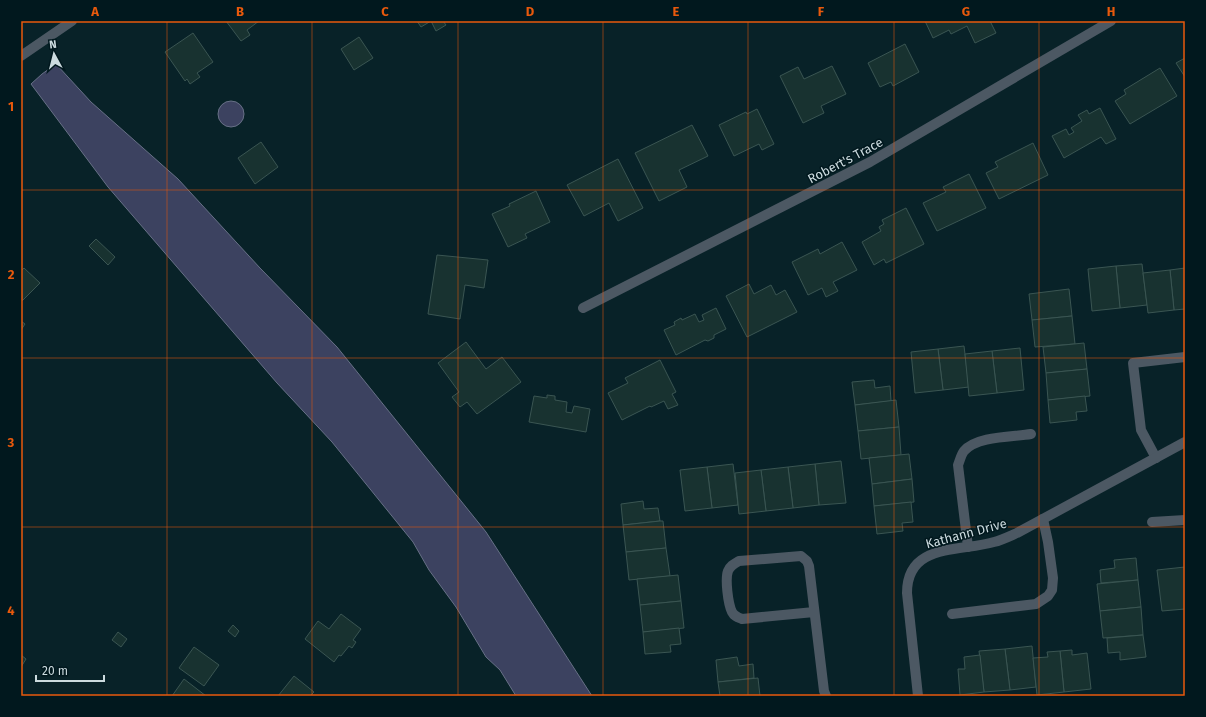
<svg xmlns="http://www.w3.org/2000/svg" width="1206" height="717" viewBox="0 0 1206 717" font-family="'Fira Sans',sans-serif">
<rect width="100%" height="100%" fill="#082228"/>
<g fill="#3c4260" stroke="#677086">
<polygon points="56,64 91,102 178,179 260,268 337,347 486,532 592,696 516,696 500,670 486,657 456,607 429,570 413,542 332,442 277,383 108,187 31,84 42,74"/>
<circle cx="231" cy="114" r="13"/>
</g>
<g fill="#183230" stroke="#3a5552">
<polygon points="226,21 259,21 247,30 250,35 241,41"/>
<polygon points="417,21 443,21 446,25 436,31 431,21 421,27"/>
<polygon points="925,21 990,21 996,33 975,43 967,26 951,34 949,30 933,38"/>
<polygon points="193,33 213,62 197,73 200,77 190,84 187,79 185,81 165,52"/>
<polygon points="359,37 373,58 354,70 341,49"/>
<polygon points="905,44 919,72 893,86 891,82 880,87 868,63"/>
<polygon points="1185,58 1185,77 1176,63"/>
<polygon points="832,66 846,94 821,106 824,113 803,123 780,76 798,67 804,79"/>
<polygon points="1160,68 1177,96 1130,124 1115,101 1126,94 1124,90"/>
<polygon points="1100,108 1116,139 1106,144 1101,137 1064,158 1052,136 1066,129 1069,135 1074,132 1071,128 1082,121 1078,115 1087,110 1089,114"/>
<polygon points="757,109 774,144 762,150 759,144 734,156 719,125 746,112 747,114"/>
<polygon points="692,125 708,156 679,170 687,187 659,201 635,153"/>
<polygon points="261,142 278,167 255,184 238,158"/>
<polygon points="1033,143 1048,175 999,199 986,173 998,167 995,162"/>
<polygon points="618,159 643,208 618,221 609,203 584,216 567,185"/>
<polygon points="969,174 986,208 937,231 923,203 946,192 943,187"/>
<polygon points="536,191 550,222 525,234 527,238 508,247 492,214 510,206 509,204"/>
<polygon points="906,208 924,244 886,263 884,259 874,265 862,242 881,231 879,227 884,224 882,220"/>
<polygon points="96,239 115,257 108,265 89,246"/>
<polygon points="842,242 857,270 833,282 838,291 826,297 822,288 808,295 792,262 818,249 820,254"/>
<polygon points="437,255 488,260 484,288 465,285 460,319 428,314"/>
<polygon points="1142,264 1147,305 1120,308 1116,266"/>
<polygon points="1116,266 1120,308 1092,311 1088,269"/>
<polygon points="24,268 40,283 22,301 21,271"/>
<polygon points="1185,268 1185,309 1174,310 1170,270"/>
<polygon points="1170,270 1174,310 1148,313 1143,273"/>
<polygon points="749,284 754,294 771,285 776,295 785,290 797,312 747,337 726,296"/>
<polygon points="1069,289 1072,316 1032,320 1029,294"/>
<polygon points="716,308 726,329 714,335 714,338 708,341 705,340 676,355 664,330 675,325 674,322 681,318 682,320 695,314 699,322 704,320 702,315"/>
<polygon points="1072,316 1075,344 1035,347 1032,320"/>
<polygon points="21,321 25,324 21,330"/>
<polygon points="466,342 486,369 502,357 521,382 477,414 467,402 460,407 452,397 459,392 438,363"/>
<polygon points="1084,343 1087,369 1046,373 1043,347"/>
<polygon points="964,346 969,387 943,390 938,349"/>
<polygon points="1020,348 1024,390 997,393 992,351"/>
<polygon points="938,349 943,390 915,393 911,352"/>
<polygon points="992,351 997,393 969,396 965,354"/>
<polygon points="660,360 676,392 672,394 678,405 668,409 664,401 651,407 650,406 622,420 608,393 628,383 625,378"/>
<polygon points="1087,369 1090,396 1048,400 1046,373"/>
<polygon points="874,380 875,388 890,386 891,401 855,405 852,382"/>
<polygon points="547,395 555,396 555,400 567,402 566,412 572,413 574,406 590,409 586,432 529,422 534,396 547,398"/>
<polygon points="1085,396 1087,411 1076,412 1077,420 1050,423 1048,400"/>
<polygon points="896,400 899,427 858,431 855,405"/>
<polygon points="899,427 901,455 861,459 858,431"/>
<polygon points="909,454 912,479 872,484 869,458"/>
<polygon points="841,461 846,503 819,505 815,464"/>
<polygon points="733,464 738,505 712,508 707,467"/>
<polygon points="815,464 819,505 793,508 788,467"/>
<polygon points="707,467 712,508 685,511 680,470"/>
<polygon points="788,467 793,508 766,511 761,470"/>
<polygon points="761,470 766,511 739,514 735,473"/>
<polygon points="912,479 914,502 874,506 872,484"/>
<polygon points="643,501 644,509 658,508 660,521 623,525 621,504"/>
<polygon points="911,502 913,522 902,523 903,531 877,534 874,506"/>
<polygon points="660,521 663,521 666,548 626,552 623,525"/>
<polygon points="666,548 670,576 629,580 626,552"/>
<polygon points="1136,558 1138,580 1101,583 1100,570 1115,568 1114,560"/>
<polygon points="1185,567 1185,609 1162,611 1157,570"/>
<polygon points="678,575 681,601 640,605 637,579"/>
<polygon points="1138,580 1141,607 1100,611 1097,584"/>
<polygon points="681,601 684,628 643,632 640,605"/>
<polygon points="1141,607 1143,635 1103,638 1100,611"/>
<polygon points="341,614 361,629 353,640 356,642 352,648 349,646 341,656 339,655 334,662 305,639 318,621 329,629"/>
<polygon points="233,625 239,631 235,637 228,631"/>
<polygon points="679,628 681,644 670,645 671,652 645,654 643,632"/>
<polygon points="118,632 127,639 121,647 112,640"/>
<polygon points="1143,635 1146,657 1120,660 1120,652 1108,653 1107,638"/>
<polygon points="1032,646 1036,687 1010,690 1005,649"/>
<polygon points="194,647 219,665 204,686 179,668"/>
<polygon points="1005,649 1010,690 984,692 979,651"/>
<polygon points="1072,650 1072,655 1087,653 1091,689 1064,692 1060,651"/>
<polygon points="1060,651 1064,692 1037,695 1033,658 1048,657 1047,652"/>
<polygon points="21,655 26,659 21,667"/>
<polygon points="980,655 984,692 960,695 958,669 965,669 964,657"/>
<polygon points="737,657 739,666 753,664 754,678 718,682 716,660"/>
<polygon points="294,676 314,692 310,696 278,696"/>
<polygon points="758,678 760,696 720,696 718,682"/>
<polygon points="184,679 206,696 172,696"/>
</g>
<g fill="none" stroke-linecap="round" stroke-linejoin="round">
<g stroke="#4c5863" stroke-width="10">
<polyline points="21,56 72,21"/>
<polyline points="583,308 870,162 1111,21"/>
<polyline points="1156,458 1141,430 1133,363 1185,357"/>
<polyline points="1152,522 1185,520"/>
<path d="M968 547 958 465C960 460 961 455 964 451 977 436 1012 437 1031 434"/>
<path d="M814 612 742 619C737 617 734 616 732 612 728 604 725 579 728 571 730 566 734 564 739 561L801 556 807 561 809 566 824 691 826 696"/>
<polyline points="952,614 1036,604 1048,596 1052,590 1053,578 1048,542 1043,519"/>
<path d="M918 696 907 593C907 543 959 552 994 542 1002 540 1010 536 1017 533L1185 442"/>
</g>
</g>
<path fill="none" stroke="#e8590c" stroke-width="1" stroke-opacity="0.55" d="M167 21V696M312 21V696M458 21V696M603 21V696M748 21V696M894 21V696M1039 21V696M21 190H1185M21 358H1185M21 527H1185"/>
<g text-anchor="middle" stroke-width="3" stroke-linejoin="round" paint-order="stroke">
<g font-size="13" fill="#ccdbdf" stroke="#01181e">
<text transform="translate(845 160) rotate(-28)" y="5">Robert's Trace</text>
<text transform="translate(966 533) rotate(-15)" y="5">Kathann Drive</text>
</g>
</g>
<rect width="1206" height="717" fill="none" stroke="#01181e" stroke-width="44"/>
<g transform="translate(54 54) rotate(353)" stroke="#01181e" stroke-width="3" paint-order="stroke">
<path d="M0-3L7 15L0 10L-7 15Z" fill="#ccdbdf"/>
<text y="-6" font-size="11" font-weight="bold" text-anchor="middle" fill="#ccdbdf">N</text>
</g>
<path d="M36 675v6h68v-6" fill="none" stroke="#ccdbdf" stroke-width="2"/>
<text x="42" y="675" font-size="12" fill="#ccdbdf" stroke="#01181e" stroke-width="3" paint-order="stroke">20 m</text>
<rect x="22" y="22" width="1162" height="673" fill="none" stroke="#e8590c" stroke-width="1.5"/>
<g font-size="13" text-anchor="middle" font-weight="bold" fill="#e8590c">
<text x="95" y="16">A</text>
<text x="240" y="16">B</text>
<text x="385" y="16">C</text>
<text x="530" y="16">D</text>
<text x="676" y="16">E</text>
<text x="821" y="16">F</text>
<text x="966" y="16">G</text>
<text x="1111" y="16">H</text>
<text x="11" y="111">1</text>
<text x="11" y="279">2</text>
<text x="11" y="447">3</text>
<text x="11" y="615">4</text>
</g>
</svg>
